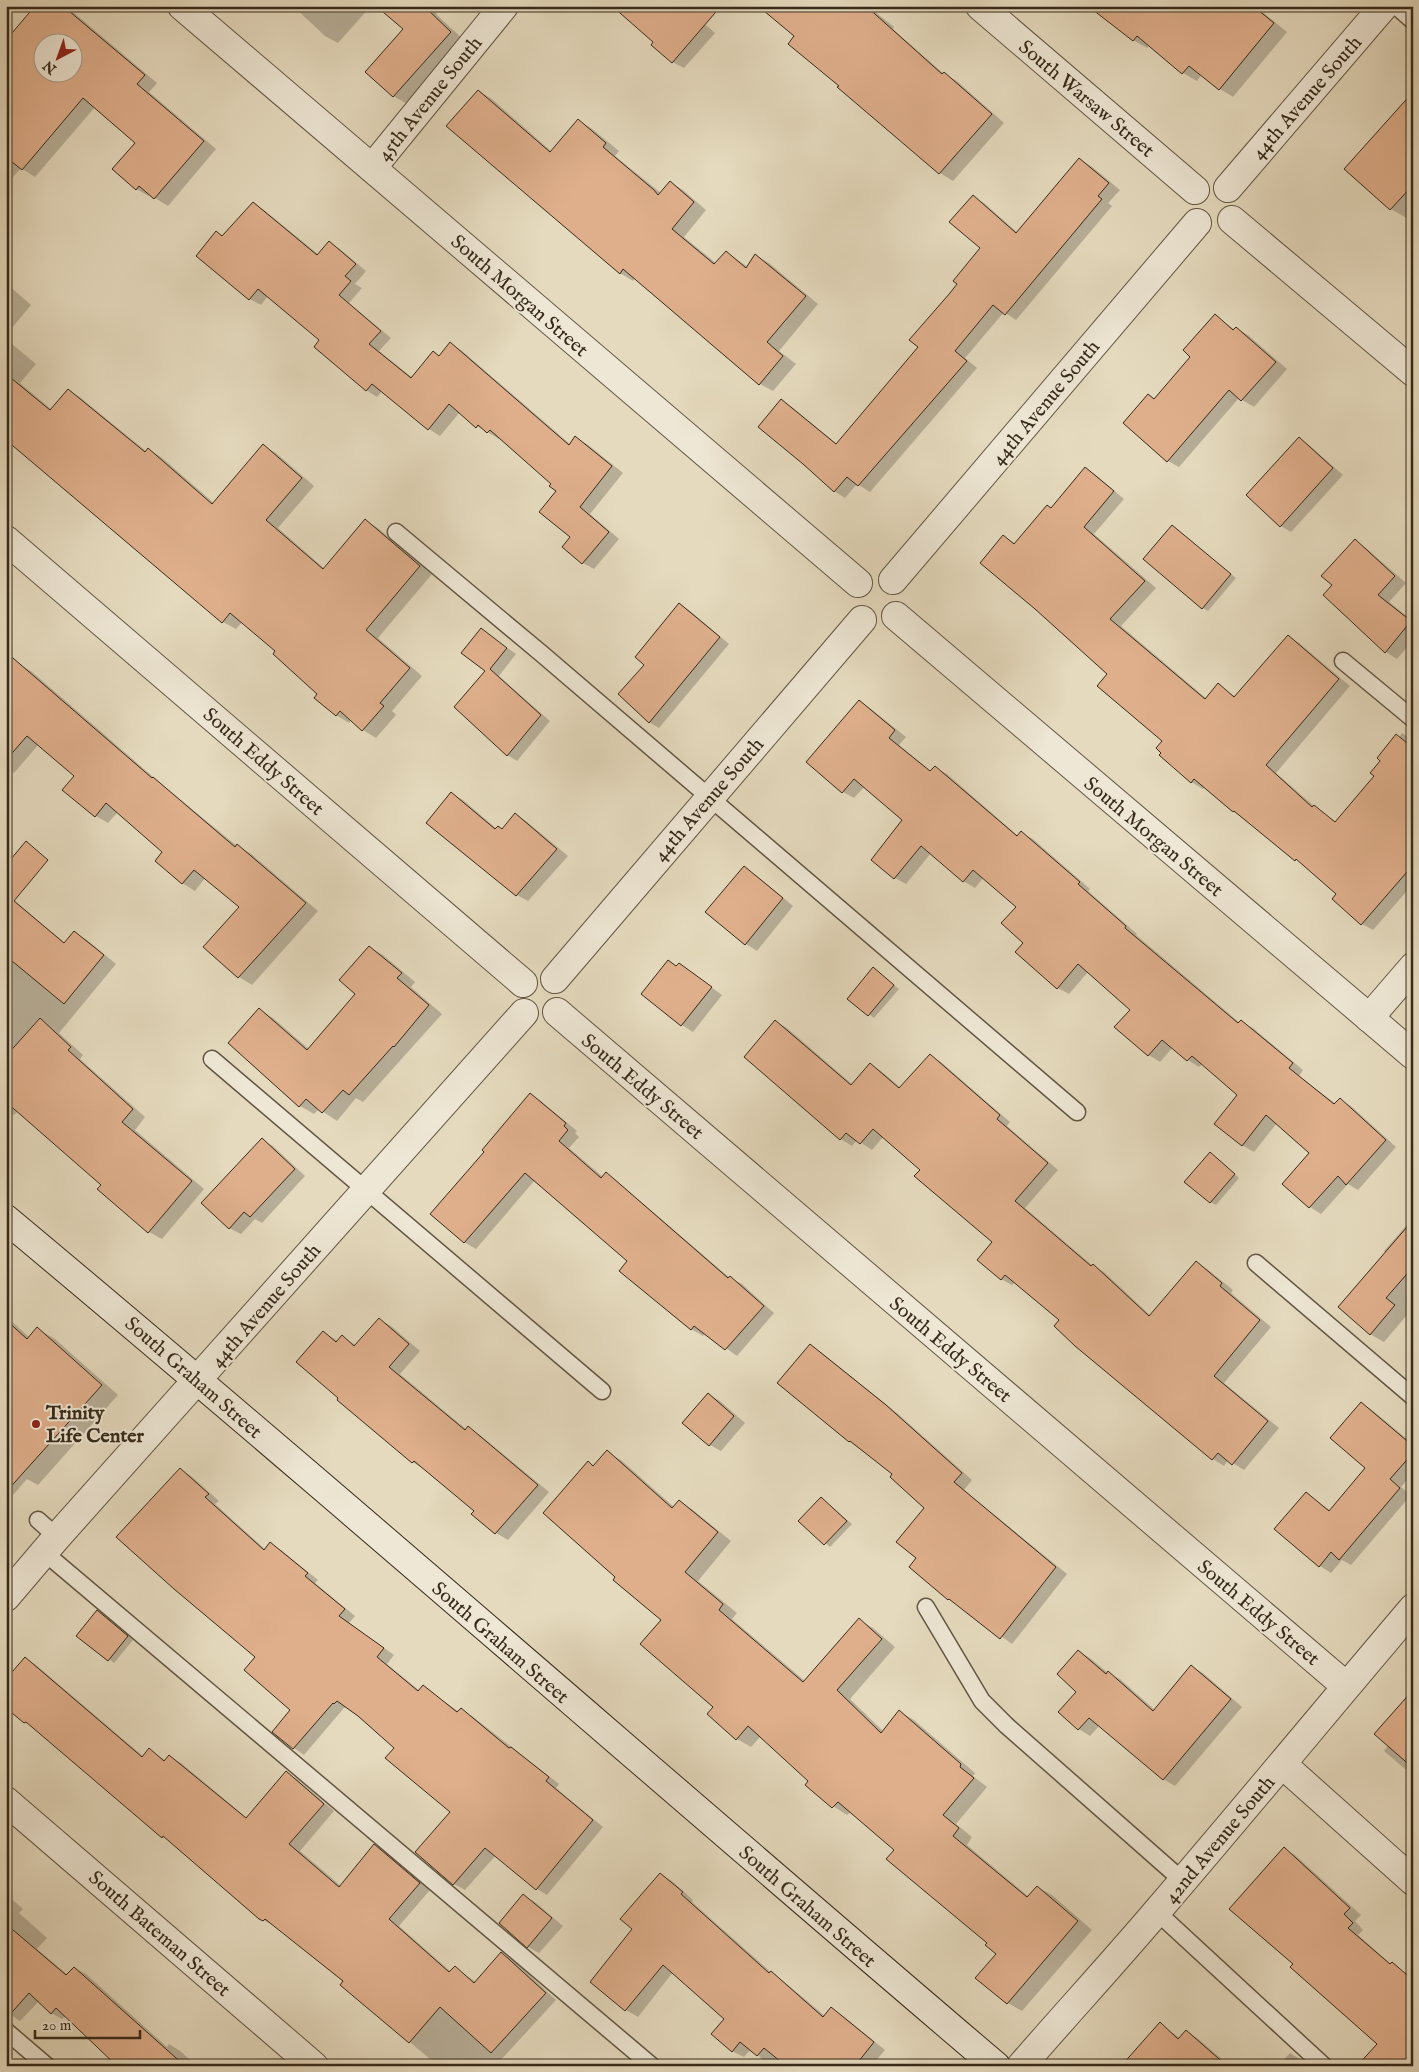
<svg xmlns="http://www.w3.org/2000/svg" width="1419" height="2072" viewBox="0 0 1419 2072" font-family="'IM FELL English',serif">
<rect width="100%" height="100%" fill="#e5dabe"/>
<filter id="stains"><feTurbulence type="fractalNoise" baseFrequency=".004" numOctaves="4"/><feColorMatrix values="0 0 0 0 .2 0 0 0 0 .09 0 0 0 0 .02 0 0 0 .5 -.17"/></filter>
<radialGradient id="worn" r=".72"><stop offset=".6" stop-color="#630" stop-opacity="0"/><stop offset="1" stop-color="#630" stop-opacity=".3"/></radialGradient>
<g fill="#0003" fill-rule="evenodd">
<path d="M37 6H66L157 83 149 92 216 149 168 206 150 195 149 196 136 189 137 142 95 107 35 177 21 168 6 185V64ZM42 42H72V72H42Z"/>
<polygon points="293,6 371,6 338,43 325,36"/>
<polygon points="378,6 443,6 436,14 464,40 406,103 393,96 405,29"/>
<polygon points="684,6 715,33 684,68 672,62"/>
<polygon points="760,6 868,6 894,27 893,29 944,74 957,81 1004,123 953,181 940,173 839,87 841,85 796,36"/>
<polygon points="1096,6 1261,6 1259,9 1287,32 1233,97 1220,89 1202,74 1197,81 1183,73 1149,45 1147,48 1133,40"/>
<polygon points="479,91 492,99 552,152 578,121 591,128 619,151 615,156 661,193 670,182 683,190 706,210 684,237 716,263 726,252 748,267 756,256 769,263 818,304 779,351 796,364 773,391 760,384 635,278 633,281 620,273"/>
<polygon points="1413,94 1413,214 1408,219 1391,209 1346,169"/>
<polygon points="1080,160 1091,166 1120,190 1108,203 1112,206 1016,320 1004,312 965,358 977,368 870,492 857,484 845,498 834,491 781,401 792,407 837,444 920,347 951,293 982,248 973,197 984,203 1018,233"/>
<polygon points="253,203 264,210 319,255 329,243 340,249 366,271 355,284 362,288 349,303 391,338 379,351 413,378 434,353 440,356 450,344 461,350 570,444 575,438 587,444 623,473 590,514 619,539 594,569 583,563 572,536 558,490 553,484 500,438 499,439 477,426 460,412 440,436 429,429 382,391 377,397 366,390 321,340 268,296 261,305 250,299 216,233 223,237"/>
<polygon points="6,283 31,305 6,335"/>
<polygon points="1216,316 1235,330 1236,328 1248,335 1287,369 1254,407 1239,398 1179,467 1168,461 1149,395 1155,399 1192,357"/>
<polygon points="6,339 36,364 20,383 52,410 68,390 81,398 147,452 149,450 161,457 214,503 263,446 276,453 314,486 278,528 325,569 366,521 378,528 432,574 378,638 422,676 392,711 396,715 376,738 363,730 351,720 349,723 336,715 319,693 277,651 242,622 236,629 223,622 24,453 12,445 10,448 6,446"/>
<polygon points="1299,439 1309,445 1343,475 1291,532 1281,526 1248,495"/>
<polygon points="1085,468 1096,475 1124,499 1094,534 1156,588 1121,626 1207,699 1218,685 1236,697 1288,636 1299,643 1350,686 1276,773 1314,806 1336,822 1376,776 1402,733 1413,740 1413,884 1373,930 1362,924 1338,894 1303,864 1233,811 1205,786 1203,789 1191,782 1163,753 1164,741 1109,674 1003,536 1016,544 1052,509"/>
<polygon points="1177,530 1236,578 1208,611 1203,608"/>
<polygon points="1355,541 1366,548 1406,583 1389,602 1413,621 1413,640 1397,659 1386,652 1325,595 1333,585"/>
<polygon points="679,605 689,610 729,644 659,728 649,722 645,665"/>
<polygon points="481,629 516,654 499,676 550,721 517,761 507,755 486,671"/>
<polygon points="18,664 31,671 159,782 237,846 250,853 318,911 252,985 239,977 205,947 241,907 205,878 195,891 182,883 164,852 118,812 108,823 96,816 76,775 39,744 14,773 6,768 6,678"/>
<polygon points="859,701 870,708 906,737 899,745 932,772 935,768 947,774 1018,836 1021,833 1033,839 1090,889 1088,891 1137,934 1136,935 1240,1023 1241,1022 1253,1028 1303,1070 1299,1076 1336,1104 1340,1100 1351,1106 1396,1147 1358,1190 1348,1184 1321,1214 1310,1207 1311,1153 1277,1123 1254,1152 1242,1145 1239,1094 1203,1063 1199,1067 1188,1060 1173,1047 1160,1062 1149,1055 1116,1027 1131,1009 1088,972 1069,994 1058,988 1025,942 1017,907 984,877 975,888 963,881 931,853 906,884 895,878 904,820 865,786 854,798 843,792"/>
<polygon points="452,794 463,800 497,829 503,830 515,815 526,821 568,856 528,901 517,895"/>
<polygon points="744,868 756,875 793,906 757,951 746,944"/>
<polygon points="6,895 15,901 65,943 74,932 87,940 116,964 59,1033 83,1055 80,1059 145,1117 135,1130 204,1189 162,1239 149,1232 102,1184 18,1111 14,1115 6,1111"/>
<polygon points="369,947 383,955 415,982 411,987 442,1014 363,1102 356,1098 337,1121 319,1109 314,1114 300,1106 229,1043 259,1010 273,1018 309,1049 357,994"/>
<polygon points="679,964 722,995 693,1032 682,1025 643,994"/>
<polygon points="878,972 899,989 874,1018 848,999"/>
<polygon points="776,1022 787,1028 853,1085 870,1065 881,1071 901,1088 930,1056 941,1062 1010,1122 1007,1126 1058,1170 1025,1208 1093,1266 1104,1272 1151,1316 1196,1262 1207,1269 1233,1290 1231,1293 1271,1327 1224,1383 1279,1428 1244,1470 1228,1460 1224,1466 1213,1459 1061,1320 1015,1282 1012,1285 1001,1279 994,1242 922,1170 883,1137 872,1150 857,1140 852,1146 841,1139 746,1057"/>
<polygon points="530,1094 541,1101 577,1131 575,1133 579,1137 569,1148 603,1177 606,1174 617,1181 730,1278 742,1284 774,1313 737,1356 705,1333 703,1336 691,1329 629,1260 535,1180 476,1249 464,1242 486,1152"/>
<polygon points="262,1140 273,1146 305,1176 262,1223 255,1219 241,1234 229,1228"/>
<polygon points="1215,1157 1239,1178 1216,1205 1210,1202"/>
<polygon points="1413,1218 1413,1308 1384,1342 1370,1334 1386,1253 1384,1251"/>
<polygon points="6,1316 30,1338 38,1329 55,1339 118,1395 38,1485 27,1479 6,1503"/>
<polygon points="379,1319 391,1326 420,1351 400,1374 467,1430 468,1428 480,1435 549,1492 508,1540 496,1533 473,1514 476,1510 424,1469 412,1462 323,1332 338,1341 342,1336 356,1345"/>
<polygon points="810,1345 821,1352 897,1413 972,1480 964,1490 1067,1574 1012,1644 949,1599 917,1558 926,1508 894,1474 849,1441"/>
<polygon points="708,1394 720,1401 745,1423 721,1451 710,1445"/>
<polygon points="1361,1403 1372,1410 1413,1444 1413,1473 1401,1487 1411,1495 1351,1565 1342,1560 1331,1573 1320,1566 1276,1529 1307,1494 1331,1511 1367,1468"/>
<polygon points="607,1452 621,1460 674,1507 679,1501 693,1510 731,1541 698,1581 737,1613 732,1619 805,1681 859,1620 873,1628 895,1647 850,1699 883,1731 900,1712 914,1720 975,1773 973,1776 987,1787 956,1824 972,1837 967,1845 1029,1897 1037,1887 1052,1895 1092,1930 1022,2011 1008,2003 998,1954 896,1850 851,1812 847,1815 833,1806 809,1781 761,1736 751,1747 737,1739 714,1707 662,1619 617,1577 588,1463 595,1466"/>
<polygon points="180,1469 191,1476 219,1501 215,1504 266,1550 270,1544 281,1550 318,1580 315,1583 355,1616 349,1623 394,1655 387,1664 420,1691 424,1687 459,1712 461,1710 472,1716 559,1784 556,1788 603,1827 547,1895 537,1889 496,1855 465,1890 454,1884 416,1852 452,1812 396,1747 347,1707 344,1708 304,1755 294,1748 274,1731 292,1710 256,1657"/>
<polygon points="821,1498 852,1524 830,1547 800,1521"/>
<polygon points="102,1614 133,1640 114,1663 78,1635"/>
<polygon points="1078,1651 1090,1658 1108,1673 1120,1679 1155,1710 1192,1667 1203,1673 1242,1707 1175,1786 1163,1779 1100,1725 1090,1736 1079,1729 1060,1712 1078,1692"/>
<polygon points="25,1659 36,1665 144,1757 150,1750 166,1761 170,1757 181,1763 247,1818 286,1773 297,1779 334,1811 300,1851 341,1886 375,1846 386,1852 430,1890 399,1926 451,1972 455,1968 476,1982 502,1954 513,1960 556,2000 498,2063 501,2066 438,2066 342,1984 345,1981 275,1926 259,1918 173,1843 163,1837 35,1728 25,1722"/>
<polygon points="1413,1711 1413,1776 1384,1751"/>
<polygon points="1413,1794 1413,1809 1406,1803"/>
<polygon points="1284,1849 1295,1855 1361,1915 1355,1921 1363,1930 1358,1935 1413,1984 1379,2044 1295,1964"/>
<polygon points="660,1874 672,1881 693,1900 692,1902 773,1974 782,1980 825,2016 831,2009 842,2015 885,2050 873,2064 875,2066 770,2066 751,2049 744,2057 732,2051 726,2019 673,1972 638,2017 626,2010 592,1982 633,1929"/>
<polygon points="6,1894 23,1909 19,1913 47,1938 37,1949 68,1975 75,1968 86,1974 167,2047 169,2044 180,2051 197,2066 112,2066 106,2060 109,2057 66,2016 62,2019 51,2013 39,2001 20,2021 6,2012"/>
<polygon points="524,1896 535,1902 563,1926 539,1953 528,1947"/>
<polygon points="1160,2024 1180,2038 1186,2031 1197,2038 1230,2066 1139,2066"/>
<polygon points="1290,2053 1301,2060 1308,2066 1278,2066"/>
</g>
<g fill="#dfaf8c" stroke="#372a1a" fill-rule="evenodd">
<path d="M35 6H63L145 75 137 84 204 141 154 199 139 186 136 190 112 169 135 143 83 98 22 170 6 157V40ZM42 42H72V72H42Z"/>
<polygon points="376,6 424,6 451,32 393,97 365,72 403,29"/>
<polygon points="612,6 721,6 672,63 651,45 653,42"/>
<polygon points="758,6 866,6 942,74 944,72 992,114 939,174 837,87 839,86 788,44 794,36"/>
<polygon points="1088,6 1253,6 1274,23 1219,90 1189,66 1182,74 1137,36 1133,41"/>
<polygon points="478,90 550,152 578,119 606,143 603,147 654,190 658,195 670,181 694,202 672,229 714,264 726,251 746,268 755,254 806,296 767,342 783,356 759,385 623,269 620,274 446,126"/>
<polygon points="1413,92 1413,185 1390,210 1344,169"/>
<polygon points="1079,158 1109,183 1098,196 1102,199 1005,315 993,305 955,351 967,361 858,486 847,477 834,492 803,464 758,427 781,399 836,444 918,347 909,340 950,293 957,284 953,281 980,248 949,222 973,195 1016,233"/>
<polygon points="253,202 317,255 329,241 356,264 345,276 351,281 339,295 381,331 369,344 411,378 433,351 439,356 450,342 569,445 575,436 612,466 580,507 609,532 582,564 562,547 570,537 539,512 556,491 549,486 551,484 490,430 487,433 478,425 476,428 449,404 428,430 372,384 366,391 314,347 319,340 258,289 249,300 196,256 216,231 222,236"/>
<polygon points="1215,314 1233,330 1236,327 1276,362 1241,401 1229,390 1167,462 1123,423 1148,394 1154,399 1190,357 1183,350"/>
<polygon points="6,374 50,410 68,389 145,452 148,448 212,504 263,444 302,478 266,520 323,569 365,519 420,566 366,630 410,668 380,703 384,706 362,731 340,711 336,716 314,698 317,694 273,654 275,651 230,613 222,623 6,440"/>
<polygon points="1299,437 1333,468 1280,527 1246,495"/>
<polygon points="1085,467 1114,491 1084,527 1145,581 1110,619 1205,699 1218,683 1234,697 1288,635 1339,679 1266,765 1312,807 1314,805 1335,822 1374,776 1370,773 1380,761 1377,758 1396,734 1413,748 1413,865 1361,925 1332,899 1336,894 1296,859 1295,861 1234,811 1233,812 1194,779 1191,783 1159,755 1161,753 1156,748 1162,741 1097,686 1107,674 1035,609 980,563 1003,535 1014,544 1047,505 1051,508"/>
<polygon points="1172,525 1231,574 1202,609 1143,559"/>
<polygon points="1355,539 1395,576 1378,595 1411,621 1385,653 1323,595 1332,585 1321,576"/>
<polygon points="679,603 720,637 649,723 618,694 644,665 635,657"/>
<polygon points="481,628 507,648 490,669 541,715 507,756 454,707 485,671 461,653"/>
<polygon points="6,652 152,778 153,777 235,847 237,844 306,903 238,978 203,947 239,907 194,870 182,884 155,861 162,852 106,803 95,817 62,790 74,776 27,736 6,760"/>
<polygon points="859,700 895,730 889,738 930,771 935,766 1017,836 1021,831 1080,882 1078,884 1126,926 1125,928 1238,1023 1241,1020 1293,1063 1289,1068 1334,1104 1340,1098 1386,1140 1346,1185 1338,1176 1309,1208 1282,1184 1309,1153 1266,1115 1242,1146 1214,1124 1237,1095 1192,1056 1187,1061 1162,1040 1148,1056 1114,1027 1130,1010 1078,964 1057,989 1015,952 1023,943 1001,923 1016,907 973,870 963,882 921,846 894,879 871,860 902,820 854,779 842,793 806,762"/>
<polygon points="451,792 495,829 498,826 502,829 515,813 557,849 516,896 426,823"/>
<polygon points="26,841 48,860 14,901 64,943 74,931 104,955 64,1004 6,956 6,865"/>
<polygon points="744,866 783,898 745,945 705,912"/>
<polygon points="369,946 402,973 397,978 429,1005 394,1047 393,1046 349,1095 343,1090 322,1113 306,1099 299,1107 228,1043 259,1008 307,1050 355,994 339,980"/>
<polygon points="668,960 676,966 679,963 712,987 681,1026 641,994"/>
<polygon points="873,967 894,985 868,1016 847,999"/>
<polygon points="40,1018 71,1047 68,1050 133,1109 122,1122 192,1181 148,1233 97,1189 101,1185 6,1102 6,1056"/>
<polygon points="775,1020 851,1085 870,1063 899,1088 930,1054 1000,1115 997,1119 1048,1163 1015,1201 1091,1266 1093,1264 1149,1316 1196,1261 1222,1283 1220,1286 1260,1320 1214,1376 1268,1421 1232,1465 1218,1453 1212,1460 1075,1346 1054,1326 1059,1320 1005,1275 1001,1280 977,1260 992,1242 914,1176 920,1170 873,1129 860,1144 846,1133 840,1140 744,1057"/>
<polygon points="530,1093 566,1123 564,1126 568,1130 559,1141 601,1178 606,1172 728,1278 730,1276 764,1306 725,1350 694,1326 691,1330 619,1271 627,1261 525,1173 464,1243 430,1214 484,1152 482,1150"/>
<polygon points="262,1138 295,1169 250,1217 244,1212 229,1229 201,1203"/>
<polygon points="1210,1152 1235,1174 1210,1203 1184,1182"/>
<polygon points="1413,1220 1413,1267 1386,1298 1395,1305 1370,1335 1338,1307"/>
<polygon points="379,1318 409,1344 389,1367 465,1430 468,1426 538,1485 495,1534 471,1514 474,1511 414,1461 412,1463 337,1400 338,1398 296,1362 323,1331 336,1342 342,1335 354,1346"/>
<polygon points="6,1320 27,1339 37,1327 102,1385 6,1492"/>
<polygon points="810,1344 886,1405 962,1473 954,1482 1056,1567 1000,1639 949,1599 948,1600 909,1567 916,1558 896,1542 924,1508 890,1477 892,1474 850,1441 849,1442 777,1383"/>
<polygon points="708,1393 734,1416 709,1446 682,1423"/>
<polygon points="1361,1402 1413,1446 1413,1453 1390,1479 1400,1488 1339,1560 1331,1552 1319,1567 1274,1529 1306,1492 1329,1511 1365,1468 1330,1438"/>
<polygon points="607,1450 672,1508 679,1500 718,1532 685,1572 723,1604 719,1610 803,1682 859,1618 882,1639 837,1690 881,1733 899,1710 961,1764 960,1767 974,1778 943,1815 959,1828 953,1836 1027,1897 1037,1886 1078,1921 1007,2004 975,1978 996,1954 985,1945 987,1943 886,1859 894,1850 838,1802 832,1808 805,1785 808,1781 748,1726 736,1740 707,1714 713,1707 640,1644 661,1620 613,1580 615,1577 543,1513 588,1461 593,1466"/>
<polygon points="180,1468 209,1494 205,1497 264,1550 270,1542 308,1573 305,1576 345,1609 339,1616 384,1648 377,1657 418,1691 423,1685 457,1712 461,1708 509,1748 511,1747 549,1777 546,1781 593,1820 536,1890 485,1848 453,1885 415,1852 450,1812 385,1758 394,1748 358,1716 337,1701 334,1704 333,1703 293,1749 272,1732 290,1710 244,1670 255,1657 174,1589 116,1537"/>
<polygon points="821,1497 847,1521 824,1545 798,1521"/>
<polygon points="97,1610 128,1636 108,1661 76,1636"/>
<polygon points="1078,1650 1106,1674 1108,1671 1153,1711 1191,1665 1231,1699 1163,1780 1089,1718 1078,1730 1058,1712 1076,1692 1057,1674"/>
<polygon points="25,1657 142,1757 149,1748 164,1761 169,1755 246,1818 286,1771 324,1804 289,1844 339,1887 374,1844 420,1883 389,1919 449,1972 455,1966 474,1983 501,1952 546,1993 491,2053 440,2007 409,2043 340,1985 343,1981 265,1919 263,1921 259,1919 163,1836 162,1838 26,1722 24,1723 6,1708 6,1679"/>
<polygon points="1413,1690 1413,1768 1374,1734"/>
<polygon points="1284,1847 1350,1908 1344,1914 1353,1923 1348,1928 1390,1964 1392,1962 1413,1980 1413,2066 1357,2066 1377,2044 1290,1967 1293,1964 1229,1909"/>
<polygon points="660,1873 683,1892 681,1894 769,1973 771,1971 823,2017 831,2007 874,2042 855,2066 786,2066 764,2048 757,2056 740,2042 732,2052 711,2034 724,2019 663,1965 625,2011 590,1982 632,1929 620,1919"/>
<polygon points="523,1894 552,1918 527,1948 499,1923"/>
<polygon points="6,1924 66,1975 74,1967 185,2066 117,2066 56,2008 51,2014 29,1993 6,2019"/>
<polygon points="1160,2022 1178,2039 1186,2030 1227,2066 1121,2066"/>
</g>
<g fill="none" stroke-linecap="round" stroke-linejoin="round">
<defs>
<g id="lane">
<polyline points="1396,6 1413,21"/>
<polyline points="396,532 542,654 1077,1112"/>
<polyline points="1343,661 1413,719"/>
<polyline points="212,1059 602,1391"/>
<polyline points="1256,1263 1413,1397"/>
<polyline points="38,1520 57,1537"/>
<polyline points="45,1553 652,2066"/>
<polyline points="926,1607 982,1701 1006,1725 1183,1881"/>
<polyline points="1157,1912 1324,2066"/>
<polyline points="6,2031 47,2066"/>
</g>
<g id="street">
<polyline points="182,6 858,583"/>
<polyline points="980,6 1195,190"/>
<polyline points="372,168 504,6"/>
<polyline points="1228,188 1384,6"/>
<polyline points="1232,220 1413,372"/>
<polyline points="6,540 523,983"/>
<polyline points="893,580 1197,223"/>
<polyline points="896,616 1413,1055"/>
<polyline points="555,979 862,620"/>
<polyline points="557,1012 1346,1686"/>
<polyline points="1369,1018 1413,967"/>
<polyline points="6,1597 57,1537 524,1013"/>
<polyline points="1282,1764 1413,1881"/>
<polyline points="6,1801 314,2066"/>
<path d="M1021 2066C1067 2013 1114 1962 1159 1909 1244 1810 1328 1708 1413 1608"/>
</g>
<path id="secondary" d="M6 1219C339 1497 665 1784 996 2066"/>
</defs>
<use href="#lane" stroke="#625643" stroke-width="19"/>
<use href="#street" stroke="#625643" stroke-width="30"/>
<use href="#secondary" stroke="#372a1a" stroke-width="30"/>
<use href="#lane" stroke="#eee7d5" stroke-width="16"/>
<use href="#street" stroke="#eee7d5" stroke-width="28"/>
<use href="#secondary" stroke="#eee7d5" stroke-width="28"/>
</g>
<circle fill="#8f2418" stroke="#eee7d5" stroke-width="2" cx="36" cy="1424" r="5"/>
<g text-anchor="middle" stroke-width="4" stroke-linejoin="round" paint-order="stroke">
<g font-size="20" fill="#372a1a" stroke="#eee7d5">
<text transform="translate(1306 97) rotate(-49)" y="7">44th Avenue South</text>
<text transform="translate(429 98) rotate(-51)" y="7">45th Avenue South</text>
<text transform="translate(1087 98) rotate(40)" y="7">South Warsaw Street</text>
<text transform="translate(520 295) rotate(41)" y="7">South Morgan Street</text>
<text transform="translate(1045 402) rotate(-50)" y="7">44th Avenue South</text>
<text transform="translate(264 761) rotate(41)" y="7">South Eddy Street</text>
<text transform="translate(708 799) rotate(-49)" y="7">44th Avenue South</text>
<text transform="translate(1154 836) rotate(40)" y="7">South Morgan Street</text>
<text transform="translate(643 1086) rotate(40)" y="7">South Eddy Street</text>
<text transform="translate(265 1305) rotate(-49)" y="7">44th Avenue South</text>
<text transform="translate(951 1349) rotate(40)" y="7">South Eddy Street</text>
<text transform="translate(194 1377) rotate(41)" y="7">South Graham Street</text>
<text transform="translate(1259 1612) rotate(40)" y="7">South Eddy Street</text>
<text transform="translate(501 1642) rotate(41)" y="7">South Graham Street</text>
<text transform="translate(1219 1839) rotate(-50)" y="7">42nd Avenue South</text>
<text transform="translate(808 1906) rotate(41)" y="7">South Graham Street</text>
<text transform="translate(160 1933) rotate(41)" y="7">South Bateman Street</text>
</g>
<g font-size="20" font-weight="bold" fill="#372a1a" stroke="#eee7d5" text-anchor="start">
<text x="46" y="1419">Trinity<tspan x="46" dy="23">Life Center</tspan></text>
</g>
</g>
<rect width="1419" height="2072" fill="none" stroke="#e5dabe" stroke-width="25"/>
<rect x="8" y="8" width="1404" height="2057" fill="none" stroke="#372a1a" stroke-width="2.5"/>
<rect x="12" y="12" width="1394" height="2047" fill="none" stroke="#372a1a"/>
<g transform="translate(58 58) rotate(221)"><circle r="24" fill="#eee7d5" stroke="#a59b8a"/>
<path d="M0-4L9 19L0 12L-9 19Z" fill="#8f2418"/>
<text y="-8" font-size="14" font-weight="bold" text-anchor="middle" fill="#372a1a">N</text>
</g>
<path d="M35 2030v8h105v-8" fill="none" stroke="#372a1a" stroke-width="2.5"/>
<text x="42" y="2030" font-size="15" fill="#372a1a" stroke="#eee7d5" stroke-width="4" paint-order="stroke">20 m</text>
<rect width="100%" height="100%" filter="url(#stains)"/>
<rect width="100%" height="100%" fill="url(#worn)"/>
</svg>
